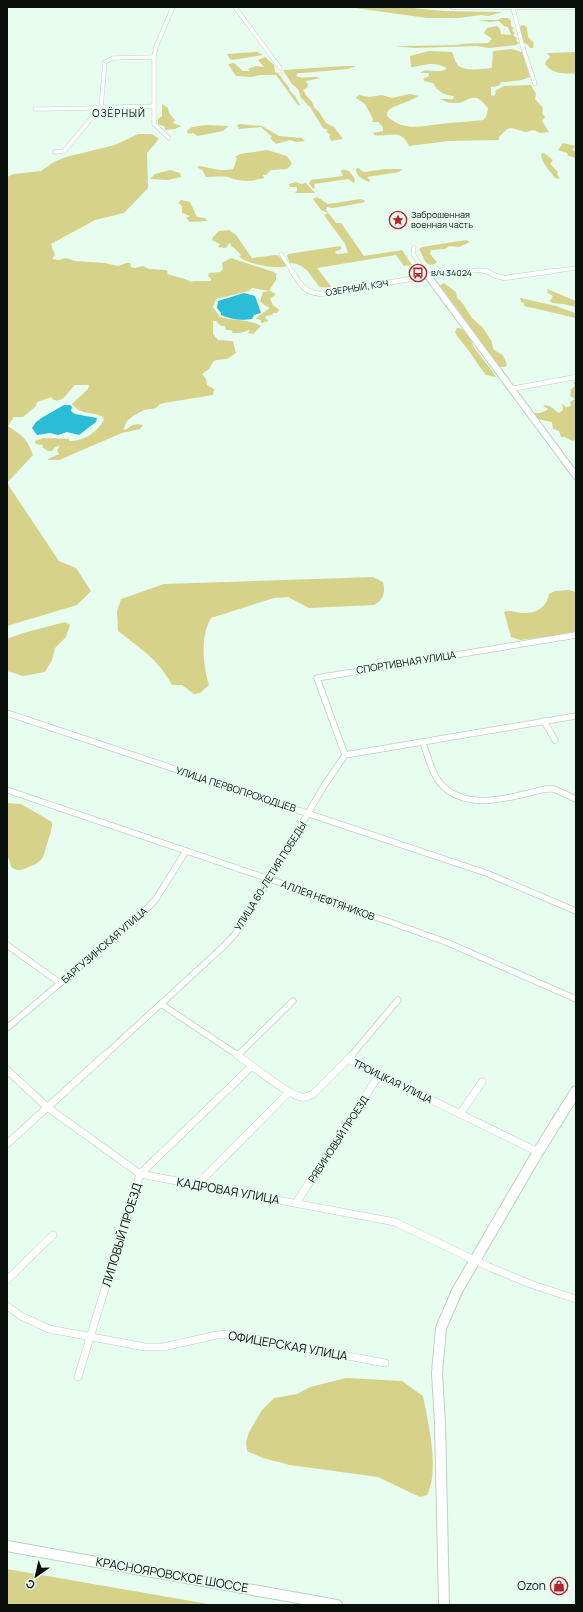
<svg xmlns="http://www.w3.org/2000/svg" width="583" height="1612" viewBox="0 0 583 1612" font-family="Manrope,sans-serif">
<rect width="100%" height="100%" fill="#e7fdf0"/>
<g fill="#d6d289">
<polygon points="348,7 402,7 444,11 503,12 488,16 481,15 459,18 427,18"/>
<polygon points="501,18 508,18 511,21 511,26 514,28 512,30 515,34 513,35 517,38 516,40 519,43 516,45 489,48 477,46 414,48 395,46 465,45 454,44 488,43 492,39 484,33 487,28 497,26 500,29 501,34 511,35 508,27 504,26 499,21 490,22 478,20 498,20"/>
<polygon points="524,25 527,28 528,37 534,43 533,48 530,48 528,45 523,42 518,27"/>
<path d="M512 49 522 52 530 77C521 81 511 82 502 82L498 86 491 87V95L494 96 496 93 495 91 504 86 531 85 536 94 535 99 543 108 542 113 545 117 542 121 549 132 540 133 533 130 526 132 511 128 507 129 499 137V140L448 141 409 146C401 127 388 138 374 135L373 133 383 131V127L378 122H372L373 119 365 104 356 98 359 95 369 97 382 95 392 98 410 94 419 96C412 101 392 106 389 110 387 112 387 113 387 116 404 132 421 126 441 124 455 122 469 122 483 120L486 117 488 108C478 96 475 95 462 102 457 104 445 103 441 99H453L454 96C444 95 438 92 433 83L424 81 423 79 429 76V73H420C427 67 440 75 447 68 433 61 427 65 413 67H411L410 56 429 51 452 52C454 56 455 61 457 64 462 72 483 69 491 68L492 66 493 51Z"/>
<polygon points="257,52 263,55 232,60 230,59 227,54"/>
<path d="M576 52V74C564 73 553 75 545 64L546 61 550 57 547 53Z"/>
<polygon points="265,57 274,65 275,72 278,73 290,89 289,90 295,96 300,105 297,104 276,75 260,75 251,77 236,76 228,64 234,63 243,71 250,71 248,69 256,66 264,67 258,60"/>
<path d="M344 66H356L348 69 302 73H298L296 76C304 80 312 75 321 78L306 81 308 85 307 88 303 90 306 95 311 100 314 107 319 112 326 123 334 127 343 139 331 141 329 136 331 135 326 132 328 130 323 128 310 107 301 98 298 89 292 84 283 70Z"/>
<polygon points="162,104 168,108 169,113 175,120 173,123 181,126 175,129 165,130 165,127 158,124 158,119 162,116"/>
<polygon points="240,124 262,126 279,136 302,138 305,141 296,142 290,140 276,144 270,138 272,137 261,127 239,129 237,125"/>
<polygon points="206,125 229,126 223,131 198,136 193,133 188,134 187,131 192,127"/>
<path d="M138 134H152L159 139 147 153 148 188 124 213 95 220 51 244 55 255 52 259 58 260 66 258 75 261 105 263 118 266 126 263H130L131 267 135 268 143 266 149 269 166 270 168 272 167 274 185 279 191 282 194 281H211V279L208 276 209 273 220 272 223 269 222 263 231 258 274 272 277 274 276 276V280L269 291 252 288 249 291 216 299 213 307 220 317C232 321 249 319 261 326L253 334 248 333 250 330 240 333H233L231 330H226L225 326H221L216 321H213V334L218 340 233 341 236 353 227 359 216 360 213 362 209 369 202 374 206 379 207 385 214 389 213 395 164 403 160 404 156 408 144 410 133 416 127 421 123 430C132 429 129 422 143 425L140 429 122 433 59 460H48V459L59 454 57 450 60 446 55 447 52 451H48L42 447 43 445 36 444 35 441 43 438 69 439V441C85 441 96 433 104 420L103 417C89 410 84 417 72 404L88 389 89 385H75C68 391 63 405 52 399V397L37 402 36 406 23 417H14L8 426C22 435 28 440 33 455L7 483 59 561 76 568 91 591 77 605 7 626V177L14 174 41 171 54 162 66 157 115 145Z"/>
<polygon points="563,143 576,146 572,150 576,151 576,158 568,156 567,153 558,150"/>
<path d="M267 150 287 156 292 164 287 169 271 170 266 175H263L264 178C250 182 241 182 228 177 227 176 209 177 206 177L203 171 197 167 199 166C212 168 221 172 233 169L237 159 235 157 240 154Z"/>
<path d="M544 153 553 160 550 164 558 172 557 174 560 179 555 178C550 171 541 162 541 154Z"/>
<path d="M358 168 364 172 386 169H402L399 172 367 177 370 180 369 182C363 180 356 176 356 169Z"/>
<polygon points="170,170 180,173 181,177 168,180 150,179 155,174"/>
<path d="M342 170C349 169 351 173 355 179L354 183 348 179 314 184 315 187 313 189 309 183 311 180 343 176 341 171Z"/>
<polygon points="296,182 301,184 306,183 315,193 295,193 297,191 297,187 290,187 289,184"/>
<path d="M317 197 328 204 360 199 364 200 365 202 361 203 333 208 327 207 326 210 336 223H341L364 256 402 250 412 265 404 266 396 255 317 268 331 286 329 288 320 287C310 276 307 264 290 263L287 256 288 254 340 246 342 248 340 250 336 251 335 253 338 254 348 253 345 244 324 215 328 213 321 210 313 199Z"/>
<polygon points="181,200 190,202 197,217 205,218 207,221 190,222 186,218 190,216 182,213 182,206 178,203"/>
<path d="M229 230 236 235 252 258 276 255 279 256 287 266C278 270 245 264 239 256L241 255 234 248 231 246V244L229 243 226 248 218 247 220 244 212 240 213 237 219 231Z"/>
<path d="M466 240 470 242 459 247 449 246 445 249 431 250 430 254 437 262 435 264C424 268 424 256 419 249L422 247Z"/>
<path d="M444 283 456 292 457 298 461 301 472 318 483 328 492 342 493 349C504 358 501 349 507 365L505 367H498L493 360V357L488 353 456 307 439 286Z"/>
<polygon points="547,289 576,301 576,304 573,304 576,305 576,307 563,304 552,303 550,301 553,296 548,293"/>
<polygon points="270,291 276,294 270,299 273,305 279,310 277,313 273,313 272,315 266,316 265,318 269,321 261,323 261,320 256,319 257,317 270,308 264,305 260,301 263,292"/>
<polygon points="520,298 556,306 575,313 576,318 524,306 524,303 521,302"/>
<path d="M457 328C461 328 462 329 465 332 470 336 471 343 475 349 482 358 490 367 496 377L486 375C480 368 476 361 471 354 466 346 459 340 455 332Z"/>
<path d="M576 381V440L572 441 565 437H561L559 431 553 429 552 422 538 419 533 416V413H540L547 410 548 409 543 406C550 404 554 410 559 413L563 410 562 404 566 407 571 406 570 402 575 399 570 396 571 391 570 390 575 386 573 382Z"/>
<path d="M373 577 383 582C386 593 383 600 374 605L309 608 288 597 274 598 211 618C200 637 203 665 209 685L200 693 194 694 182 685H172C158 659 141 649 118 631L117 611 121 599 164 584Z"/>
<path d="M569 590 576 592V633L520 640 511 637 504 612C510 609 516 613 523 613 536 614 547 607 549 594L555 591Z"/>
<polygon points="65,622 70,625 66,637 55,648 52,660 45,672 23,676 7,671 7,639 23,633"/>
<path d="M7 803 21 804 52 822C52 830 50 834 48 841 43 856 45 861 29 867 22 870 18 872 11 867L9 859 7 857Z"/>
<path d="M346 1378 402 1381 423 1396C428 1422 440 1470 427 1495L420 1497 378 1477 290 1465 263 1458 247 1451 246 1442 249 1432 262 1410 274 1398 297 1394 310 1387Z"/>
<polygon points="7,1569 214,1605 7,1605"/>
</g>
<g fill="#2bbcd7">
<path d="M244 293 255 296 261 313 254 315 252 319C241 321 230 319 221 315V313L217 308 218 301Z"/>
<polygon points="64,405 70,405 72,407 71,411 75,414 97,418 96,422 79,435 67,432 58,435 50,433 37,435 32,428 36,422 43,417"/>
</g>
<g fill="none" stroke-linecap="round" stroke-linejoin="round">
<defs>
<g id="street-far3">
<polyline points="235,7 280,68"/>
<polyline points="513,8 523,48 535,84"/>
<path d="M35 109C75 109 114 107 154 106"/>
<polyline points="169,138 154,124 154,57 156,47 173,7"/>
<polyline points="55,152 64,151 101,107 105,62 113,58 154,57"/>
<polyline points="414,247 413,254 425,272"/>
<polyline points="281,254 293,272"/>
<polyline points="460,272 478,270 488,272"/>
<polyline points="547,272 576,268"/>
</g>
<g id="street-far2">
<path d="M292 271C301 285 303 292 321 294L428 276 469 271"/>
<polyline points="425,271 428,276"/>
<polyline points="486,271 496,276 505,278 554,271"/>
<polyline points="511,389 576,377"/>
</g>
<g id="street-far1">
<polyline points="7,713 486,873 576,911"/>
<polyline points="544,721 555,740"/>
<path d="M423 743C428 756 431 772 440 783 466 813 512 797 545 789H554L576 799"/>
<polyline points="345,755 317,678 576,635"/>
<polyline points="7,790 269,879 446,942 576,999"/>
<polyline points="7,945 60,983"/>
<polyline points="161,1004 239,1056"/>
<polyline points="7,1028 140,916 156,899 186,851"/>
<polyline points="238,1055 293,1001"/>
<polyline points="104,1056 224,946 235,934 248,915 324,786 345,755 576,716"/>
<polyline points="351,1056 398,1000"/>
</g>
<g id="street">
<path d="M237 1055C252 1065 286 1094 301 1097 306 1098 309 1096 313 1094L348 1059 538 1152"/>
<polyline points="348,1059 352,1055"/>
<polyline points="7,1070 47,1107 140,1174 395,1222 489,1267 533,1285 576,1299"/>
<polyline points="460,1114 482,1082"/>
<polyline points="7,1144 105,1055"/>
<polyline points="196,1186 289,1092"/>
<polyline points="296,1203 379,1075"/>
<polyline points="7,1280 53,1235"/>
<polyline points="7,1306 21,1316 49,1329 145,1347 163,1347 217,1335 229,1334 385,1363"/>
<polyline points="78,1377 140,1174 252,1066"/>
</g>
<polyline id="secondary-far1" points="428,276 576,476"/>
<g id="secondary">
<polyline points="7,1546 337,1605"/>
<polyline points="444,1605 440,1423 437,1373 441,1328 457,1291 538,1152 576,1091"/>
</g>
<polygon id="primary" points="449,7 576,7 576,9 452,9"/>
</defs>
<use href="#street-far3" stroke="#bcd1c5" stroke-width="4.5"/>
<use href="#street-far2" stroke="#bcd1c5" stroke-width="5.5"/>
<use href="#street-far1" stroke="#bcd1c5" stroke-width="7"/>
<use href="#street" stroke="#bcd1c5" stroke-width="8"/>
<use href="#secondary-far1" stroke="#bcd1c5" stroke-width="8"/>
<use href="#secondary" stroke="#bcd1c5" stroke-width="12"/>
<use href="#primary" stroke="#bcd1c5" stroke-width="1"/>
<use href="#street-far3" stroke="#fff" stroke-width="3.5"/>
<use href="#street-far2" stroke="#fff" stroke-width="4.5"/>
<use href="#street-far1" stroke="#fff" stroke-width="5.5"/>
<use href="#street" stroke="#fff" stroke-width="7"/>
<use href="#secondary-far1" stroke="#fff" stroke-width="6"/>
<use href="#secondary" stroke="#fff" stroke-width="10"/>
<use href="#primary" fill="#fff" fill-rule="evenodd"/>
</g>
<defs>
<symbol id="sight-ring" viewBox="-11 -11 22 22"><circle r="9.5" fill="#e7fdf0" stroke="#b4232d" stroke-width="1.5"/><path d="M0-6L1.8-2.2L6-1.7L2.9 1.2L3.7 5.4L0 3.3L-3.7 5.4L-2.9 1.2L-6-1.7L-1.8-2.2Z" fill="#b4232d"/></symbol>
<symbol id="bus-ring" viewBox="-11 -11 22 22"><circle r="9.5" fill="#e7fdf0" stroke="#b4232d" stroke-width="1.5"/><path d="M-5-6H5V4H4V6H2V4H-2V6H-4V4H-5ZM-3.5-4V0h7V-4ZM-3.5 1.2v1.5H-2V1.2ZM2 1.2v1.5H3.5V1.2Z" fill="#b4232d"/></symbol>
<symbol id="shop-ring" viewBox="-11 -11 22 22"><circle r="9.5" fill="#e7fdf0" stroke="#b4232d" stroke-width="1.5"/><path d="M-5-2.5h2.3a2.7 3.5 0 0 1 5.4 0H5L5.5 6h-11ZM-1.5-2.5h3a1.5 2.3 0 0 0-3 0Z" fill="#b4232d"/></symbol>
</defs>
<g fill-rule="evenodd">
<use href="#sight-ring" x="388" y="210" width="20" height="20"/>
<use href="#bus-ring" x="408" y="263" width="20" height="20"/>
<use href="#shop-ring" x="549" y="1576" width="20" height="20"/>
</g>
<g text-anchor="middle" stroke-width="3.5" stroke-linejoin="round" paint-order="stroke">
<g font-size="9" fill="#080f0b" stroke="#e7fdf0" text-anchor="start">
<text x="411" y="218">Заброшенная<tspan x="411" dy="10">военная часть</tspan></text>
<text x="431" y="276">в/ч 34024</text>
</g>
<g font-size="9" fill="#080f0b" stroke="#e7fdf0">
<text transform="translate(357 288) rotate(-9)" y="3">ОЗЕРНЫЙ, КЭЧ</text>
</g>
<g font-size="10" letter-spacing="1" fill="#080f0b" stroke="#e7fdf0">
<text x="119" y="117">ОЗЁРНЫЙ</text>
</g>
<g font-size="10" fill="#080f0b" stroke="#e7fdf0">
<text transform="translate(406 662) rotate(-9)" y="4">СПОРТИВНАЯ УЛИЦА</text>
<text transform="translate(236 789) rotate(18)" y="4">УЛИЦА ПЕРВОПРОХОДЦЕВ</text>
<text transform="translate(270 876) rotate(-58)" y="4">УЛИЦА 60-ЛЕТИЯ ПОБЕДЫ</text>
<text transform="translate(328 900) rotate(20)" y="4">АЛЛЕЯ НЕФТЯНИКОВ</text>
<text transform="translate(104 945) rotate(-41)" y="4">БАРГУЗИНСКАЯ УЛИЦА</text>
<text transform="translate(393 1081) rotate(26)" y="4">ТРОИЦКАЯ УЛИЦА</text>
<text transform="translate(338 1139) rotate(-57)" y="4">РЯБИНОВЫЙ ПРОЕЗД</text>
</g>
<g font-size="12" fill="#080f0b" stroke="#e7fdf0">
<text transform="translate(228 1191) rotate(10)" y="4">КАДРОВАЯ УЛИЦА</text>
<text transform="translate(122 1235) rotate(-73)" y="4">ЛИПОВЫЙ ПРОЕЗД</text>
<text transform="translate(288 1346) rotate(10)" y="4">ОФИЦЕРСКАЯ УЛИЦА</text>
<text transform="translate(172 1575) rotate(10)" y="4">КРАСНОЯРОВСКОЕ ШОССЕ</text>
</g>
<g font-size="12" fill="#080f0b" stroke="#e7fdf0" text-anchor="end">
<text x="546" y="1590">Ozon</text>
</g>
</g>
<rect width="583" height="1612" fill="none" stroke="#080f0b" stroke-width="16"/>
<g transform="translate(36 1576) rotate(214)" stroke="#e7fdf0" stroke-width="3" paint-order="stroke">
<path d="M0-3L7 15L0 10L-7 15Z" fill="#080f0b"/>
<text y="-6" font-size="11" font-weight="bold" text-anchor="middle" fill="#080f0b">С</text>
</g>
</svg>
